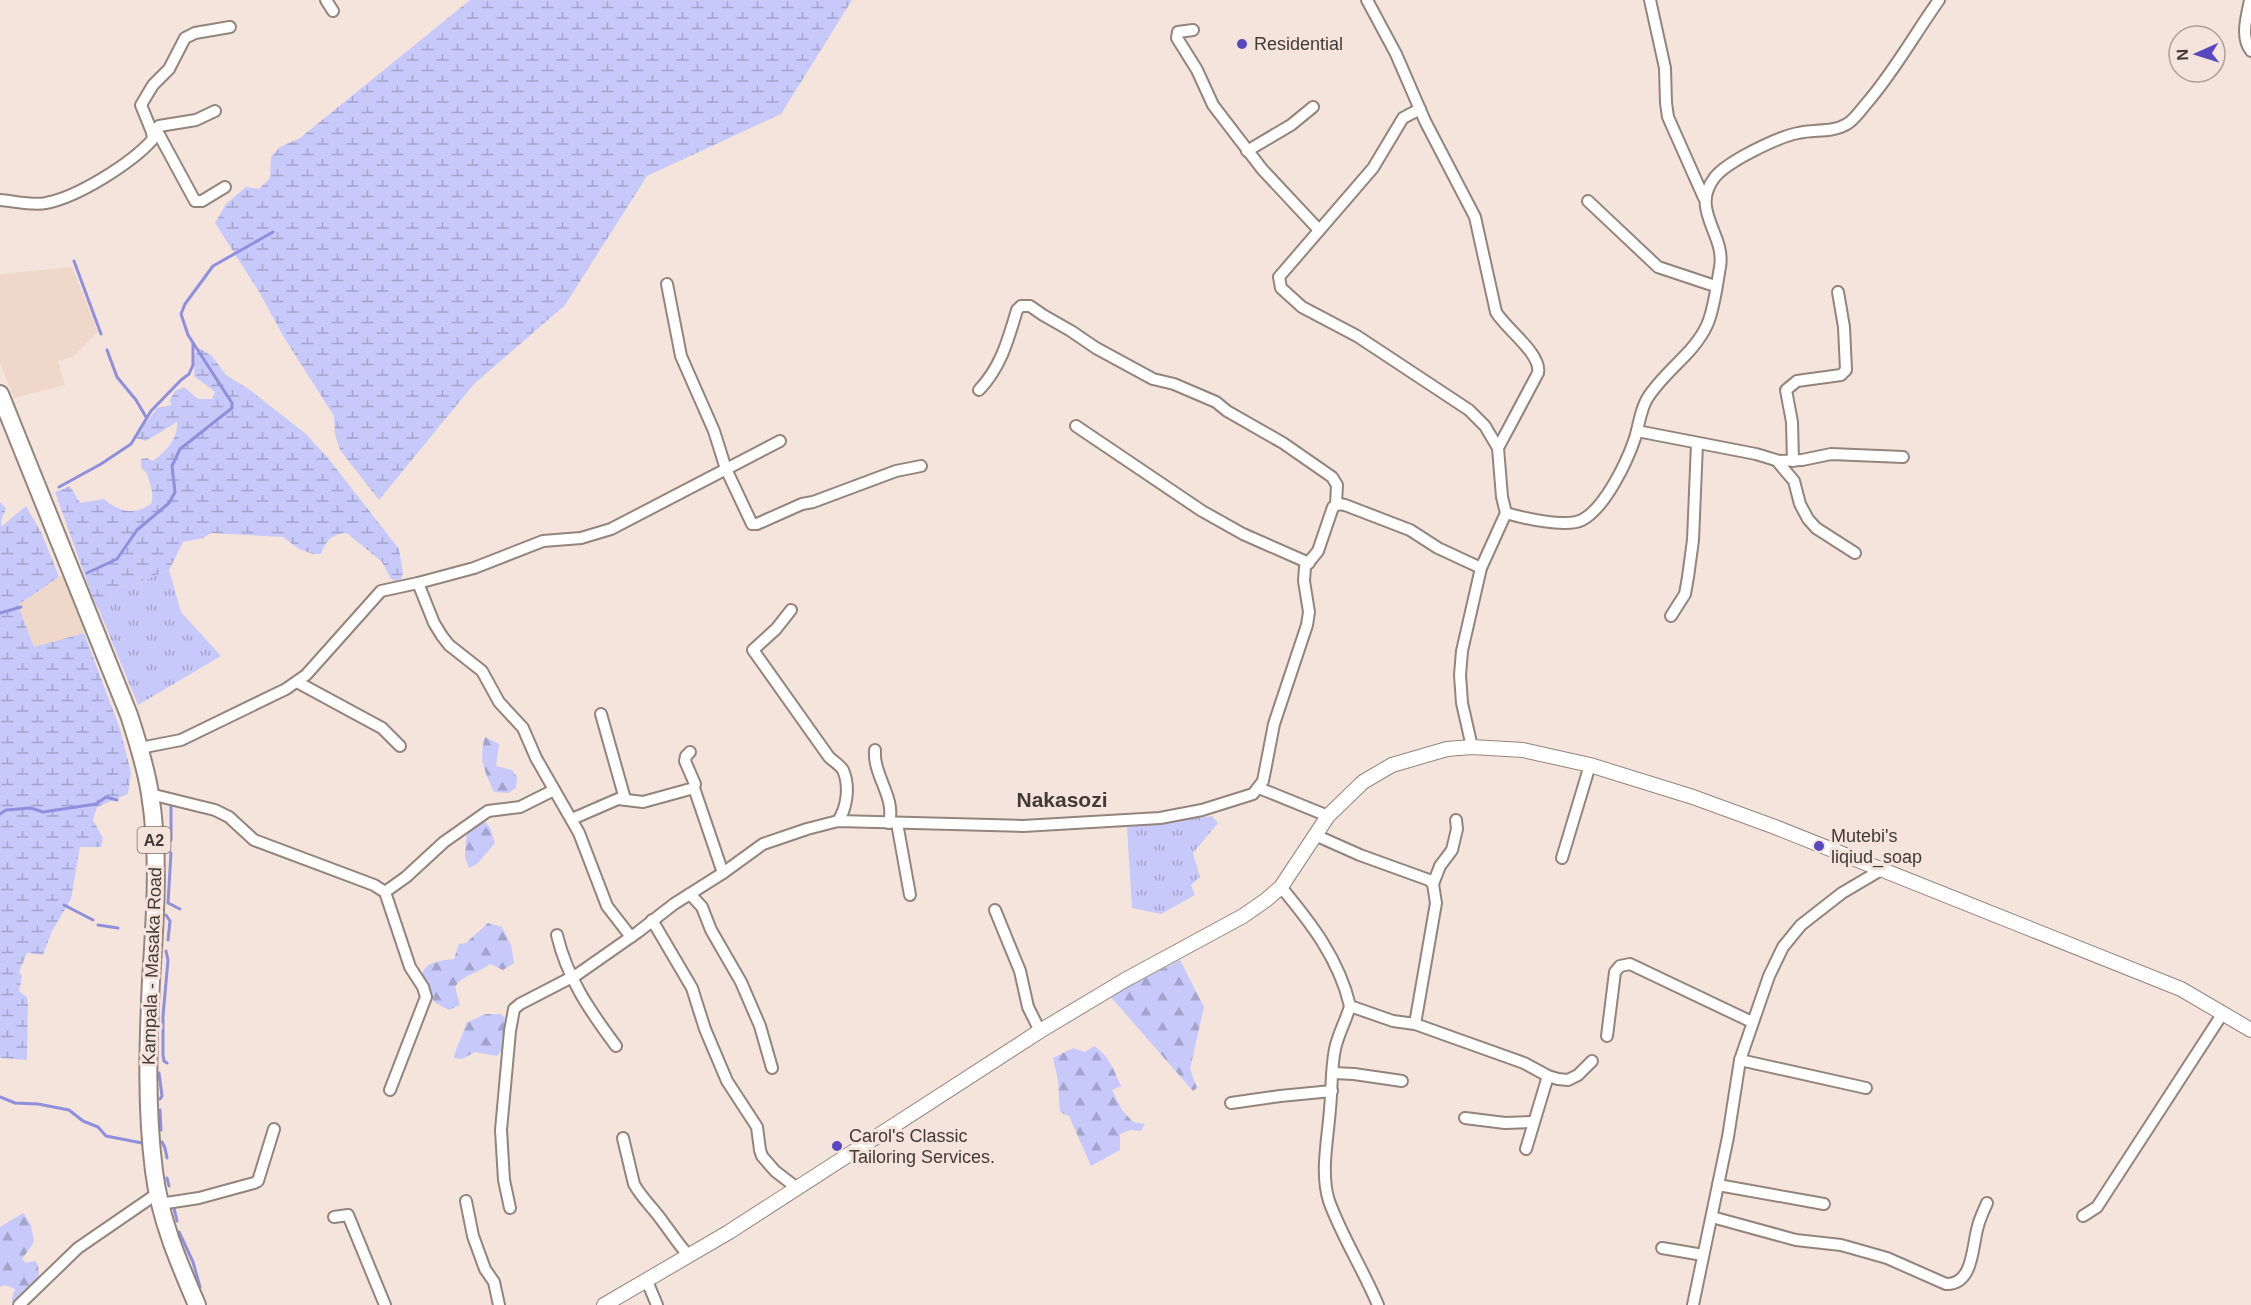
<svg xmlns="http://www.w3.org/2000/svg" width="2251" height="1305" viewBox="0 0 2251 1305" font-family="Arial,sans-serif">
<defs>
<pattern id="grass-tufts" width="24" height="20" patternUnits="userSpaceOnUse" patternTransform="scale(1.5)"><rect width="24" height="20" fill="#c7c9fa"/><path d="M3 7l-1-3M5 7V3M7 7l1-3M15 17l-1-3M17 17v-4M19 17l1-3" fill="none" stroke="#a3a4cb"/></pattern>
<pattern id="forest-firs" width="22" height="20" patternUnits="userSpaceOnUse" patternTransform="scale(1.5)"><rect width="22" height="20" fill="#c7c9fa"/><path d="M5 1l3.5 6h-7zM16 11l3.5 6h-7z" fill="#a3a4cb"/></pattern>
<pattern id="wetland-marsh" width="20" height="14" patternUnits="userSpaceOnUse" patternTransform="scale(1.5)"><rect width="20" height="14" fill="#c7c9fa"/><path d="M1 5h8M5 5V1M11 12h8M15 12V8" fill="none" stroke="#a3a4cb"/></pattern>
</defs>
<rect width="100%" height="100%" fill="#f5e4db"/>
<g fill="#efd7ca">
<polygon points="72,267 98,332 73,357 58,361 65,385 14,398 0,363 0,274"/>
<polygon points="64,574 88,631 34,648 18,605"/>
</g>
<g fill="url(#grass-tufts)">
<polygon points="169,570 181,612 221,656 138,705 99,610 121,587 135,584"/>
<polygon points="1212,816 1218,823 1193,853 1200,877 1191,885 1195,895 1161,914 1132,908 1127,827"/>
</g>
<g fill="url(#forest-firs)">
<path d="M485 737 499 744 496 766 512 770 517 777 516 788 508 793 494 792C485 771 478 761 485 737Z"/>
<polygon points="483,819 490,828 495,843 477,864 469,868 465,857 467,827"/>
<path d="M488 923 502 927 511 945 514 963 503 970 490 964C479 973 462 975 455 987L460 1005 449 1010 434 1002 431 993H422C418 965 428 962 454 959L459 944 466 943Z"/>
<polygon points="1180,960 1204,1007 1190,1069 1197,1088 1193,1091 1110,996"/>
<path d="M486 1014H501L505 1018 503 1049 497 1056 475 1052 462 1059 454 1058C456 1045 464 1035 466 1023Z"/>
<path d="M1094 1046C1109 1055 1114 1071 1121 1086L1112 1090 1122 1110 1133 1122 1145 1124 1141 1131 1130 1130 1120 1134V1150L1091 1166 1069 1116 1060 1112 1058 1081 1053 1058 1073 1048 1085 1052Z"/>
<polygon points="23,1213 31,1225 34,1242 22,1259 26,1263 35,1261 38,1265 39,1277 26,1289 25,1297 13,1305 12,1298 15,1289 5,1285 0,1287 0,1227"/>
</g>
<g fill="url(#wetland-marsh)">
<polygon points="470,0 852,0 781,114 647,176 565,305 474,384 379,500 340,450 335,434 334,416 285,339 258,290 215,223 226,204 246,187 259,189 270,178 271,157 280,147 300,138"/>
<path d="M199 348 212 356 226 375 250 390 306 434 328 458 399 549 403 573 401 579 395 581 391 579 382 562 347 533C332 534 326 540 321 554H313L299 549 283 537 211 533 203 538 183 542 169 570 135 584 121 587 99 610 94 601 55 492 70 486 80 503 104 499C116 510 131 515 146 507 151 504 151 505 152 500 154 493 149 481 147 473L141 468V459L147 458 153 461C166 451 178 440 177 422L146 441 135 438 157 408 171 405 170 400 175 391 184 387 198 399H212L215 392 194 376 195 354Z"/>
<polygon points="0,502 6,508 1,521 2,526 26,506 42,534 59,577 18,605 34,647 84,633 120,729 131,773 128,794 97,807 93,820 103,838 101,847 80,847 71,899 52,931 43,955 27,953 19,972 22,976 19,991 27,997 28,1004 27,1060 0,1058"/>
</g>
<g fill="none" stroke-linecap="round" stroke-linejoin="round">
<g stroke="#8f8fdd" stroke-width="3">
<polyline points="74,261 101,334"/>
<polyline points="107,350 117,377 136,400 146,417"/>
<polyline points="59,487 101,464 131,444 151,411 181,380 189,374 193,365 193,343"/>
<polyline points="87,573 117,559 137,530 169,503 175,492 172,466 180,449 232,408 232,403 188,335 181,314 185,304 213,266 273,232"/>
<polyline points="0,613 21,607"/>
<polyline points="171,804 171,840"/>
<polyline points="0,814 6,810 31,808 43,812 96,804 106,797 117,800"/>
<polyline points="171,853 168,903 180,909"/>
<polyline points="64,905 93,920"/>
<polyline points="166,915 170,921 168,940"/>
<polyline points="98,925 118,928"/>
<polyline points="166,951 168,960 163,1016 163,1055 164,1061 167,1063"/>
<polyline points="159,1073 162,1096 160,1099"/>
<polyline points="0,1097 15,1103 38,1104 69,1110 83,1121 98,1127 106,1136 142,1143"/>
<polyline points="160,1110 161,1130"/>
<polyline points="162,1142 165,1148 167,1158"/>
<polyline points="167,1178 169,1186"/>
<polyline points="174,1208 177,1221"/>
<polyline points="179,1232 193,1262 200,1287"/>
</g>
<defs>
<g id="minor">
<polyline points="326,0 333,11"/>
<path d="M1367 0 1396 54 1425 121 1475 217 1496 312C1505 328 1542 354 1538 373L1498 448"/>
<polyline points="1650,0 1665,68 1666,103 1668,117 1704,198"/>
<path d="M2250 0C2247 16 2240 37 2251 51"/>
<polyline points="1193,30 1178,32 1177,38 1197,70 1213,105 1262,169 1319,230"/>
<polyline points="1420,109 1403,118 1373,168 1279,277 1281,288 1302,307 1357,336 1469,410 1485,426 1498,448 1502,497 1506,513 1481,568 1462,651 1460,675 1462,703 1472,747"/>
<polyline points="156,129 195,201 202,201 225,187"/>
<polyline points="152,132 141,105 153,85 169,69 185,38 195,33 230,27"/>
<polyline points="1247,151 1291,125 1313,107"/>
<path d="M0 200C13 201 34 206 46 203 78 197 132 163 153 139L152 132 159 126 196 120 215 111"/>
<polyline points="1588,201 1658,267 1715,286"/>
<polyline points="667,284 681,356 714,431 726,469 752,524 757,524 802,504 813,502 896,471 921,466"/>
<path d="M979 390C1001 367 1008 340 1017 310L1021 306H1030L1043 315 1071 331 1096 348 1153 379 1174 384 1216 402 1227 411 1283 443 1332 477 1337 485 1336 504"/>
<polyline points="1076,426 1202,511 1243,534 1309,563"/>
<polyline points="1637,431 1756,454 1779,461 1802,460 1831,454 1903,457"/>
<polyline points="1777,461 1794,481 1800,504 1808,519 1816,528 1855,553"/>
<polyline points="1793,461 1792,422 1786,390 1797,381 1841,375 1846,370 1844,327 1838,292"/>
<path d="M1506 513C1523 518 1566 528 1582 520 1605 508 1627 462 1635 438 1639 425 1640 411 1647 399 1663 372 1694 354 1707 325 1714 310 1717 284 1720 267 1726 234 1689 210 1715 177 1728 161 1778 137 1798 133 1814 129 1832 133 1847 124 1855 119 1860 111 1866 104 1894 72 1914 35 1939 0"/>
<polyline points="418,583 474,568 543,541 581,538 611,529 780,441"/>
<path d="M791 610 776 629 753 650 829 757C833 761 840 765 843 770 850 786 847 808 838 821"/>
<polyline points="1671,616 1685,594 1688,577 1693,540 1697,444"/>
<polyline points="297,682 382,728 400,746"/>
<polyline points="601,714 625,799"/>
<polyline points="140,748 181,740 286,689 306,675 381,591 418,583 434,623 442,636 449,645 482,671 499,702 523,728 536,758 579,833 607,906 631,937"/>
<path d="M875 750C873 776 896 797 889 823"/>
<polyline points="690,752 686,756 685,761 695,784 694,788 723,873"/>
<polyline points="1259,788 1328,816"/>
<polyline points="150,794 215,810 229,817 254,840 374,885 385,892 410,967 423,987 426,997 390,1090"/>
<polyline points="572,819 618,799 643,802 694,788"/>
<polyline points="897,823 910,895"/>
<polyline points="1315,835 1360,855 1429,880 1433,884 1436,903 1415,1024"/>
<polyline points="1562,858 1590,765"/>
<polyline points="1433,884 1440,866 1452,850 1457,829 1456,820"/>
<path d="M1281 887C1311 923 1339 959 1350 1006 1346 1021 1338 1034 1335 1049 1331 1068 1332 1090 1330 1109 1328 1138 1320 1173 1329 1201 1342 1237 1363 1269 1378 1305"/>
<polyline points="385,892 406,877 444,842 488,811 520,807 554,790"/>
<polyline points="690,894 702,907 711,930 741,982 760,1026 772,1068"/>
<polyline points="995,910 1020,971 1028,1007 1040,1031"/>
<polyline points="652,920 692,988 705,1029 727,1081 757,1127 760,1150 762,1156 775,1171 797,1188"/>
<path d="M557 935C567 978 590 1011 616 1046"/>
<polyline points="1350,1006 1393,1021 1415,1024 1524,1063 1548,1076 1558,1079 1568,1080 1578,1075 1592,1061"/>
<polyline points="1607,1036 1615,972 1620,966 1630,964 1752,1022"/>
<polyline points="1740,1060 1866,1088"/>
<polyline points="1333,1073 1354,1074 1402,1081"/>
<polyline points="1231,1103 1280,1096 1332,1091"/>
<polyline points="1465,1118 1505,1123 1533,1122"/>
<path d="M623 1138 634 1184C641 1197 652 1207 660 1218 670 1231 678 1244 689 1256"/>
<polyline points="1526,1149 1548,1076"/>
<polyline points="1718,1185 1824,1204"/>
<polyline points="466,1201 473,1236 485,1269 494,1282 499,1305"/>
<polyline points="160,1204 199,1198 254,1183 258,1181 274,1129"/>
<polyline points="510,1208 504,1180 501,1130 510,1031 514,1009 520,1004 578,974 638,932 674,904 723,873 763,844 807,829 838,821 1023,826 1160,818 1202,810 1253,794 1263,781 1274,724 1307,625 1309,612 1304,581 1305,567 1318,551 1333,507 1339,504 1345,505 1410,530 1438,548 1481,568"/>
<polyline points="2083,1216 2097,1207 2223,1013"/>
<polyline points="334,1217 348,1215 385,1305"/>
<path d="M1712 1217 1796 1240 1841 1245 1887 1258 1946 1284C1974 1285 1972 1245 1978 1226 1980 1218 1984 1210 1987 1203"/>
<polyline points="1662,1248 1703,1255"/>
<polyline points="647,1281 657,1305"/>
<polyline points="19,1305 78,1248 158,1193"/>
<polyline points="1693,1305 1728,1137 1740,1060 1769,976 1783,947 1801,925 1842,893 1881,870"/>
</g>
<polyline id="tertiary" points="604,1305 729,1232 1040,1031 1125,980 1243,916 1266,900 1281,887 1328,816 1363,782 1392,765 1447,749 1472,747 1523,750 1590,765 1693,797 1775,827 2181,989 2251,1030"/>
<path id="primary" d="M0 394 129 715C137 740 146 767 150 794 160 855 155 919 151 980 148 1043 146 1108 154 1171 160 1219 178 1261 197 1305"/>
</defs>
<use href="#minor" stroke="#93847c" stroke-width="14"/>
<use href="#tertiary" stroke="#93847c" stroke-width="16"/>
<use href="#primary" stroke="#93847c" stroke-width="20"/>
<use href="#minor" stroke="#fff" stroke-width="10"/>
<use href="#tertiary" stroke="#fff" stroke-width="14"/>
<use href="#primary" stroke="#fff" stroke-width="16"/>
</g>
<g fill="#5748c0" stroke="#f5e4db" stroke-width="2">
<circle cx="1242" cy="44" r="6"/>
<circle cx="1819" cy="846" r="6"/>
<circle cx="837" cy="1146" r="6"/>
</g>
<g text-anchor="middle" stroke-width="6" stroke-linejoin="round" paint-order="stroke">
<rect fill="#f5e4db" stroke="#776e68" stroke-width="1.5" x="137.5" y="827" width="33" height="26" rx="4.5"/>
<g font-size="16" font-weight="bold" fill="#413b37">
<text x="154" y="846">A2</text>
</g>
<g font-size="18" fill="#413b37" stroke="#f5e4db" text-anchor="start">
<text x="1254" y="50">Residential</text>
<text x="1831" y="842">Mutebi's<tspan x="1831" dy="21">liqiud_soap</tspan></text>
<text x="849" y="1142">Carol's Classic<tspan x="849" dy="21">Tailoring Services.</tspan></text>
</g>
<g font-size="18" fill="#413b37" stroke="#f5e4db">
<text transform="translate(152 966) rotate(-88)" y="6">Kampala - Masaka Road</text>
</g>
<g font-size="21" font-weight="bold" fill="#413b37" stroke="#f5e4db">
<text x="1062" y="807">Nakasozi</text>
</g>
</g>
<g transform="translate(2197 54) rotate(267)"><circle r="28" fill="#f5e4db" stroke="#ada099" stroke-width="1.5"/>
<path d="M0-4.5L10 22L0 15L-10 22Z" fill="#5748c0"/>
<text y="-9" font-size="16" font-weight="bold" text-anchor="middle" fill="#413b37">N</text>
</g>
</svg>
